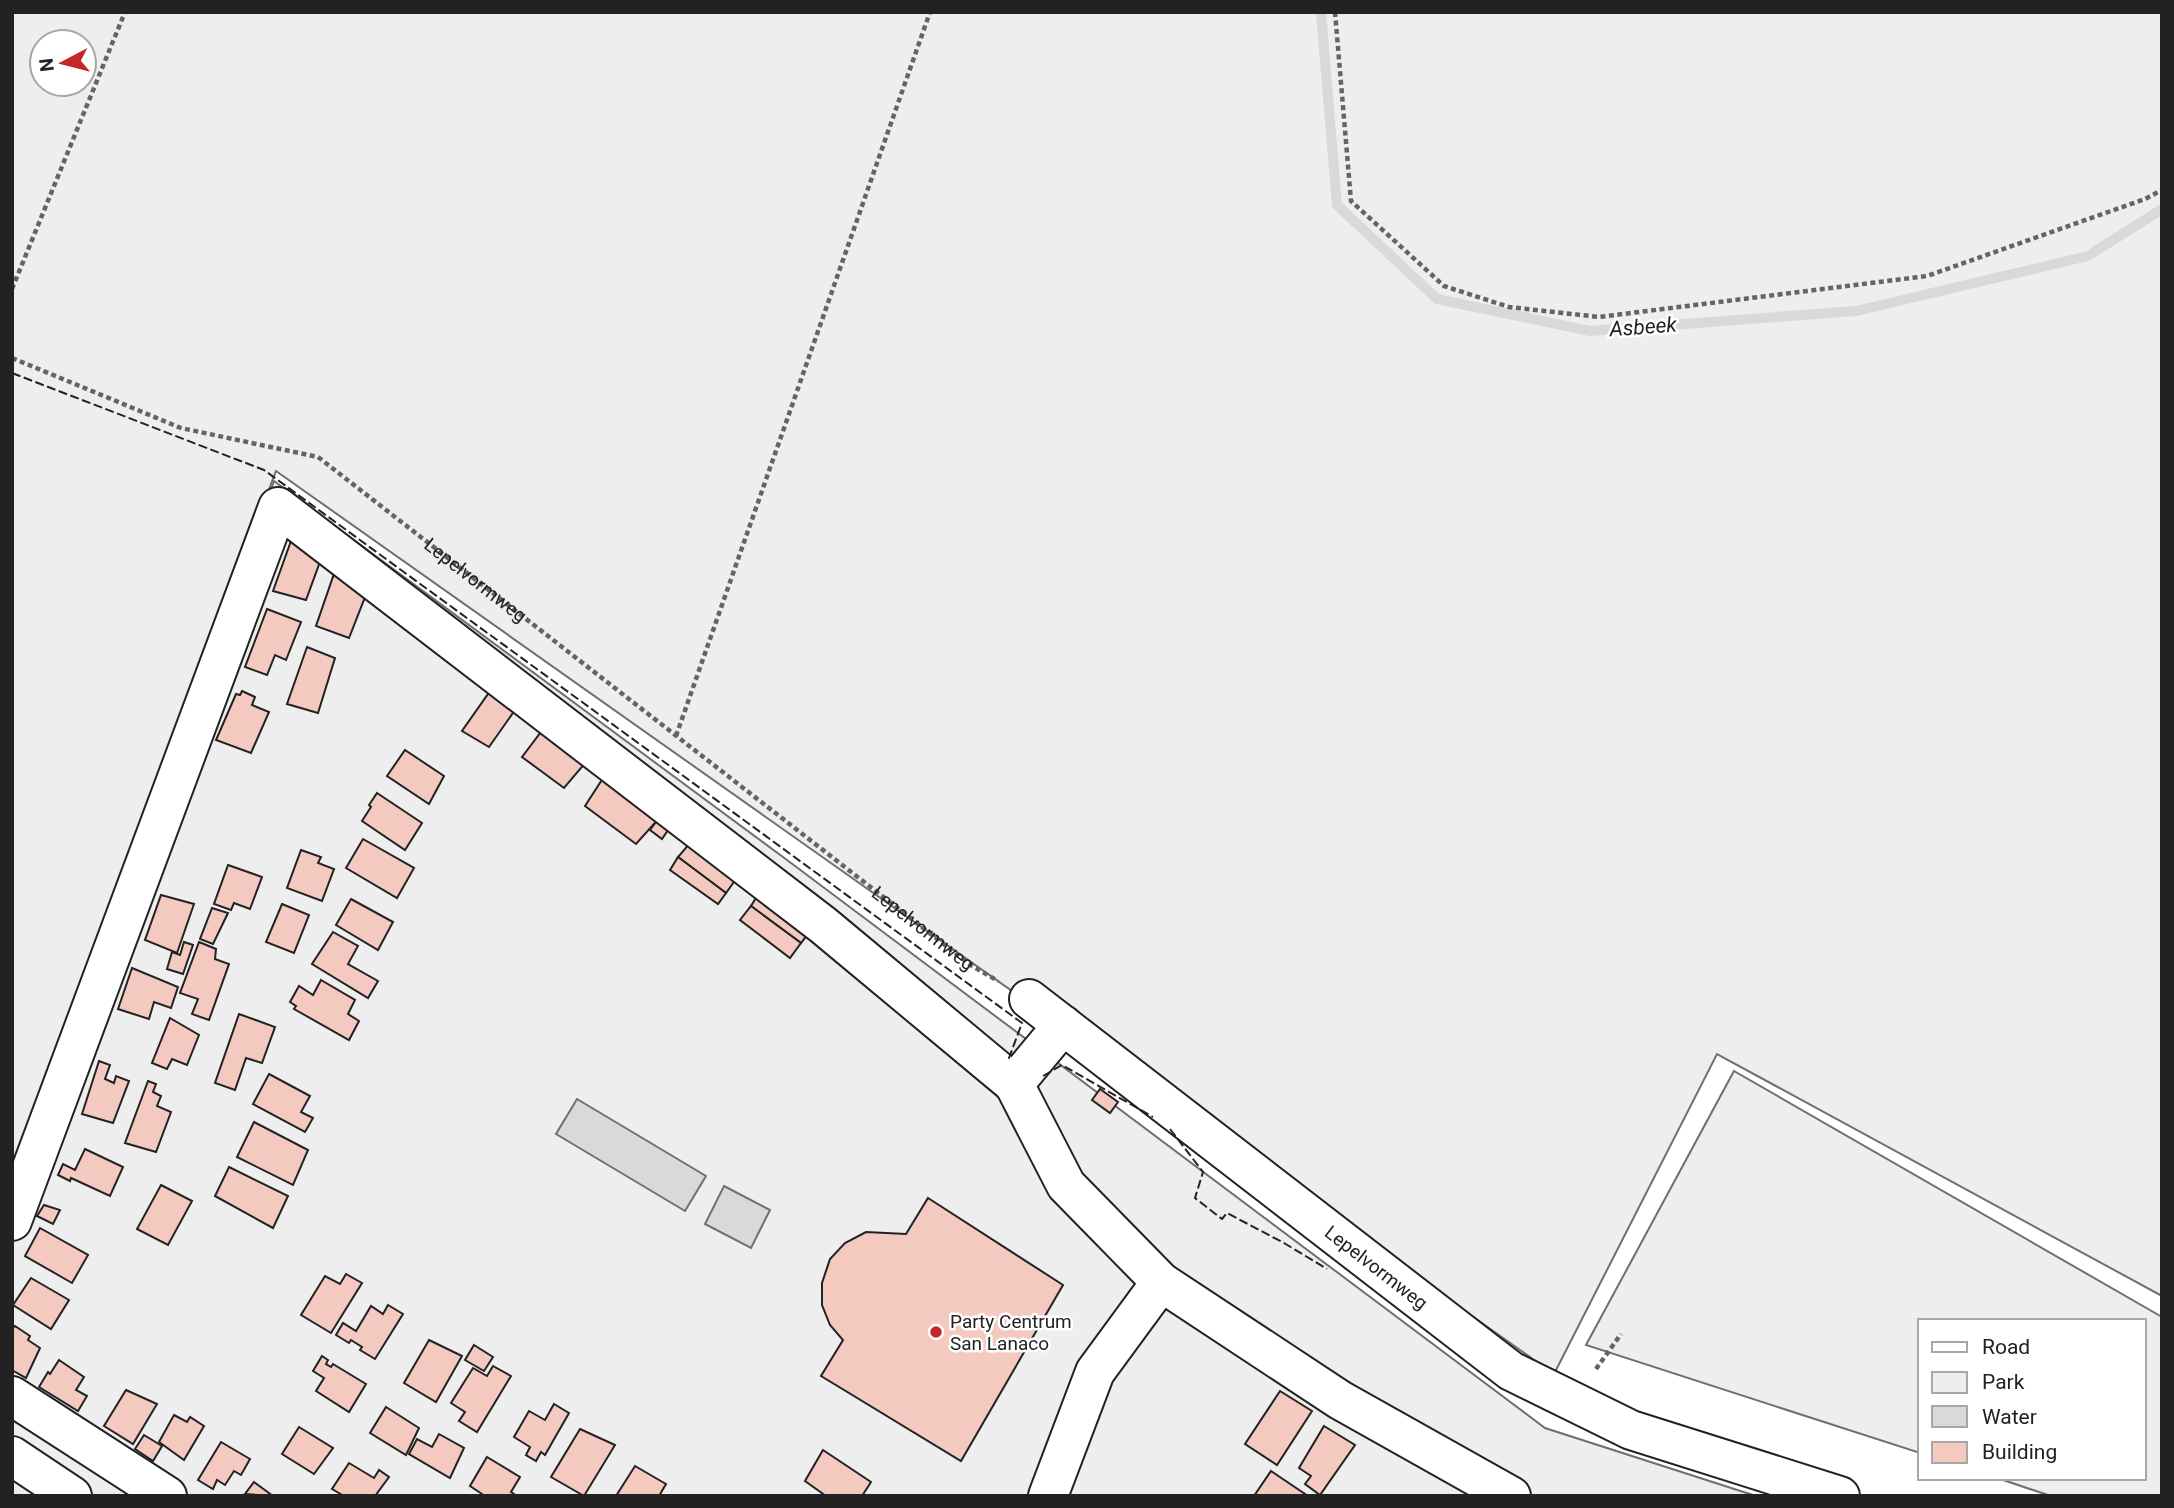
<svg xmlns="http://www.w3.org/2000/svg" width="2174" height="1508" viewBox="0 0 2174 1508" font-family="Roboto,sans-serif">
<rect width="100%" height="100%" fill="#fff"/>
<g fill="#eee" stroke="#6f6f6f" stroke-width="2" fill-rule="evenodd">
<path d="M12 12H2162V1296L1717 1054 1554 1374 276 471 12 1165ZM42 42H84V84H42Z"/>
<polygon points="274,481 783,857 1545,1428 1756,1496 12,1496 12,1189"/>
<polygon points="1734,1071 2162,1317 2162,1496 2051,1496 1997,1478 2144,1478 2144,1321 1920,1321 1920,1453 1586,1345"/>
</g>
<g fill="#d9d9d9" stroke="#6f6f6f" stroke-width="2">
<polygon points="577,1099 706,1176 685,1211 556,1134"/>
<polygon points="724,1186 770,1210 751,1248 705,1224"/>
</g>
<g fill="none" stroke-linecap="round" stroke-linejoin="round">
<polyline stroke="#d9d9d9" stroke-width="10" points="1321,12 1337,205 1437,299 1590,331 1856,311 2088,256 2162,209"/>
</g>
<g fill="#f3c9c0" stroke="#222" stroke-width="2">
<polygon points="291,541 309,547 306,553 321,559 306,600 273,591"/>
<polygon points="336,568 367,592 349,638 316,626"/>
<polygon points="267,609 301,622 286,660 275,655 267,675 245,667"/>
<polygon points="307,647 335,658 318,713 287,704"/>
<polygon points="495,684 515,710 489,747 462,731"/>
<polygon points="242,691 255,697 252,705 269,712 251,753 216,740 236,694 240,695"/>
<polygon points="544,728 586,762 564,788 522,757"/>
<polygon points="405,750 444,776 429,804 387,776"/>
<polygon points="607,772 663,814 636,844 585,806"/>
<polygon points="377,793 422,823 405,850 362,821 371,807 369,805"/>
<polygon points="659,818 670,827 662,839 650,830"/>
<polygon points="363,839 414,868 397,898 346,868"/>
<polygon points="689,844 736,879 726,893 678,857"/>
<polygon points="301,850 321,857 318,863 334,869 322,901 287,888"/>
<polygon points="678,857 726,893 718,904 670,870"/>
<polygon points="228,865 262,877 250,909 234,903 231,910 214,904"/>
<polygon points="762,888 814,926 801,943 751,906"/>
<polygon points="161,895 194,904 177,953 145,940"/>
<polygon points="351,899 393,922 378,950 336,925"/>
<polygon points="282,904 309,915 294,953 266,942"/>
<polygon points="751,906 801,943 790,958 740,920"/>
<polygon points="212,908 228,913 213,944 200,939"/>
<polygon points="333,932 358,946 348,964 378,981 368,998 312,964"/>
<polygon points="184,942 193,945 183,974 167,969 172,952 180,955"/>
<polygon points="199,942 216,949 215,959 229,964 209,1020 192,1014 198,999 180,993"/>
<polygon points="132,968 178,987 171,1008 154,1002 149,1019 118,1009"/>
<polygon points="321,980 355,1000 348,1014 359,1021 349,1040 294,1009 296,1006 290,1002 299,986 313,995"/>
<polygon points="239,1014 275,1027 262,1063 246,1058 235,1090 215,1083"/>
<polygon points="170,1018 199,1035 187,1065 172,1059 167,1069 152,1063"/>
<polygon points="99,1061 110,1065 105,1079 114,1083 116,1076 129,1081 113,1123 82,1114"/>
<polygon points="269,1074 310,1096 301,1112 313,1118 305,1132 253,1104"/>
<polygon points="148,1081 156,1084 153,1092 161,1096 157,1106 171,1112 156,1152 125,1143"/>
<polygon points="1100,1089 1118,1102 1110,1113 1092,1100"/>
<polygon points="254,1122 308,1150 293,1185 237,1157"/>
<polygon points="85,1149 123,1167 110,1196 71,1178 70,1181 58,1175 63,1164 75,1170"/>
<polygon points="229,1167 288,1196 273,1228 215,1196"/>
<polygon points="161,1185 192,1201 168,1245 137,1229"/>
<polygon points="928,1198 1063,1285 961,1461 821,1376 843,1340 830,1325 822,1305 822,1283 830,1259 845,1243 866,1232 906,1234"/>
<polygon points="44,1205 60,1210 53,1224 37,1216"/>
<polygon points="40,1228 88,1255 72,1283 25,1256"/>
<polygon points="346,1274 362,1283 331,1333 301,1315 325,1276 340,1284"/>
<polygon points="31,1278 69,1300 51,1329 13,1305"/>
<polygon points="388,1305 403,1314 375,1359 360,1350 362,1347 351,1340 349,1343 336,1335 343,1323 356,1331 371,1306 383,1314"/>
<polygon points="15,1326 30,1336 28,1340 40,1348 26,1378 12,1370 12,1329"/>
<polygon points="429,1340 462,1356 436,1402 404,1383"/>
<polygon points="474,1345 493,1357 484,1371 465,1360"/>
<polygon points="322,1356 328,1360 326,1364 331,1367 333,1364 366,1384 349,1412 316,1391 324,1378 313,1371"/>
<polygon points="59,1360 84,1377 76,1390 87,1396 78,1411 39,1387 48,1372 50,1374"/>
<polygon points="493,1366 511,1376 477,1432 459,1421 465,1412 451,1403 473,1368 487,1376"/>
<polygon points="126,1390 157,1404 133,1444 104,1426"/>
<polygon points="1280,1391 1312,1411 1277,1465 1245,1444"/>
<polygon points="554,1404 569,1413 545,1455 541,1452 536,1461 526,1455 530,1447 514,1437 529,1411 545,1420"/>
<polygon points="386,1407 419,1428 406,1455 370,1433"/>
<polygon points="174,1415 187,1422 190,1417 204,1426 184,1460 159,1442"/>
<polygon points="1324,1426 1355,1445 1320,1495 1305,1484 1311,1476 1299,1468"/>
<polygon points="299,1427 333,1448 314,1474 282,1454"/>
<polygon points="580,1429 615,1445 584,1496 551,1477"/>
<polygon points="439,1434 464,1448 450,1478 409,1454 417,1439 432,1447"/>
<polygon points="144,1435 162,1446 153,1461 135,1449"/>
<polygon points="221,1442 250,1459 241,1475 234,1471 225,1485 217,1480 213,1489 198,1480"/>
<polygon points="823,1450 871,1482 862,1496 826,1496 805,1481"/>
<polygon points="487,1457 520,1477 511,1492 517,1496 485,1496 470,1486"/>
<polygon points="349,1463 374,1478 379,1470 389,1477 375,1496 344,1496 332,1489"/>
<polygon points="635,1466 666,1484 659,1496 616,1496"/>
<polygon points="1271,1471 1308,1496 1254,1496"/>
<polygon points="254,1482 273,1496 245,1494"/>
</g>
<g fill="none" stroke-linecap="round" stroke-linejoin="round">
<defs>
<g id="minor">
<path id="s2" d="M1029 999 1511 1371 1631 1430 1840 1496"/>
<polyline points="1063,1025 1014,1084 1066,1185 1161,1282"/>
<polyline points="12,1221 278,507 823,925 1014,1084"/>
<polyline points="12,1396 167,1496"/>
<polyline points="12,1456 72,1496"/>
<polyline points="1048,1496 1095,1372 1161,1282 1340,1400 1511,1496"/>
</g>
</defs>
<use href="#minor" stroke="#222" stroke-width="42"/>
<g stroke="#646464" stroke-width="4.5" stroke-dasharray="5 3.5" stroke-linecap="butt">
<polyline points="1335,12 1351,201 1444,286 1509,307 1599,317 1927,276 2145,199 2162,190"/>
<polyline points="12,289 125,12"/>
<path id="s1" d="M12 358 181 428 318 457 972 966 998 981"/>
<polyline points="676,736 930,12"/>
<polyline points="1596,1369 1621,1334"/>
</g>
<use href="#minor" stroke="#fff" stroke-width="38"/>
<g stroke="#222" stroke-width="2" stroke-dasharray="9 3.5" stroke-linecap="butt">
<polyline points="12,373 264,470 1022,1023 1009,1058 1012,1060"/>
<polyline points="1043,1076 1062,1065 1153,1117"/>
<polyline points="1170,1129 1203,1172 1195,1198 1222,1219 1227,1213 1284,1243 1327,1269"/>
</g>
</g>
<circle fill="#c62828" stroke="#fff" stroke-width="2.5" cx="936" cy="1332" r="7"/>
<g text-anchor="middle" stroke-width="5" stroke-linejoin="round" paint-order="stroke">
<g font-size="19" fill="#222" stroke="#fff">
<text dy="7" stroke="none"><textPath href="#s1" startOffset="523">Lepelvormweg</textPath></text>
<text dy="7" stroke="none"><textPath href="#s1" startOffset="1090">Lepelvormweg</textPath></text>
<text dy="7" stroke="none"><textPath href="#s2" startOffset="439">Lepelvormweg</textPath></text>
</g>
<g font-size="19" fill="#222" stroke="#fff" text-anchor="start">
<text x="950" y="1328">Party Centrum<tspan x="950" dy="22">San Lanaco</tspan></text>
</g>
<g font-size="21" font-style="italic" fill="#222" stroke="#fff">
<text transform="translate(1643 327) rotate(-4)" y="7">Asbeek</text>
</g>
</g>
<rect width="2174" height="1508" fill="none" stroke="#222222" stroke-width="28"/>
<rect x="1918" y="1319" width="228" height="161" fill="#ffffff" stroke="#a7a7a7" stroke-width="2"/>
<rect x="1932" y="1342" width="35" height="10" fill="#ffffff" stroke="#a7a7a7" stroke-width="2"/>
<text x="1982" y="1354" font-size="21" fill="#222222">Road</text>
<rect x="1932" y="1372" width="35" height="21" fill="#eeeeee" stroke="#a7a7a7" stroke-width="2"/>
<text x="1982" y="1389" font-size="21" fill="#222222">Park</text>
<rect x="1932" y="1406" width="35" height="21" fill="#d9d9d9" stroke="#a7a7a7" stroke-width="2"/>
<text x="1982" y="1424" font-size="21" fill="#222222">Water</text>
<rect x="1932" y="1442" width="35" height="21" fill="#f3c9c0" stroke="#a7a7a7" stroke-width="2"/>
<text x="1982" y="1459" font-size="21" fill="#222222">Building</text>
<g transform="translate(63 63) rotate(263)"><circle r="33" fill="#ffffff" stroke="#a7a7a7" stroke-width="2"/>
<path d="M0-5L12 26L0 18L-12 26Z" fill="#c62828"/>
<text y="-10" font-size="19" font-weight="bold" text-anchor="middle" fill="#222222">N</text>
</g>
</svg>
